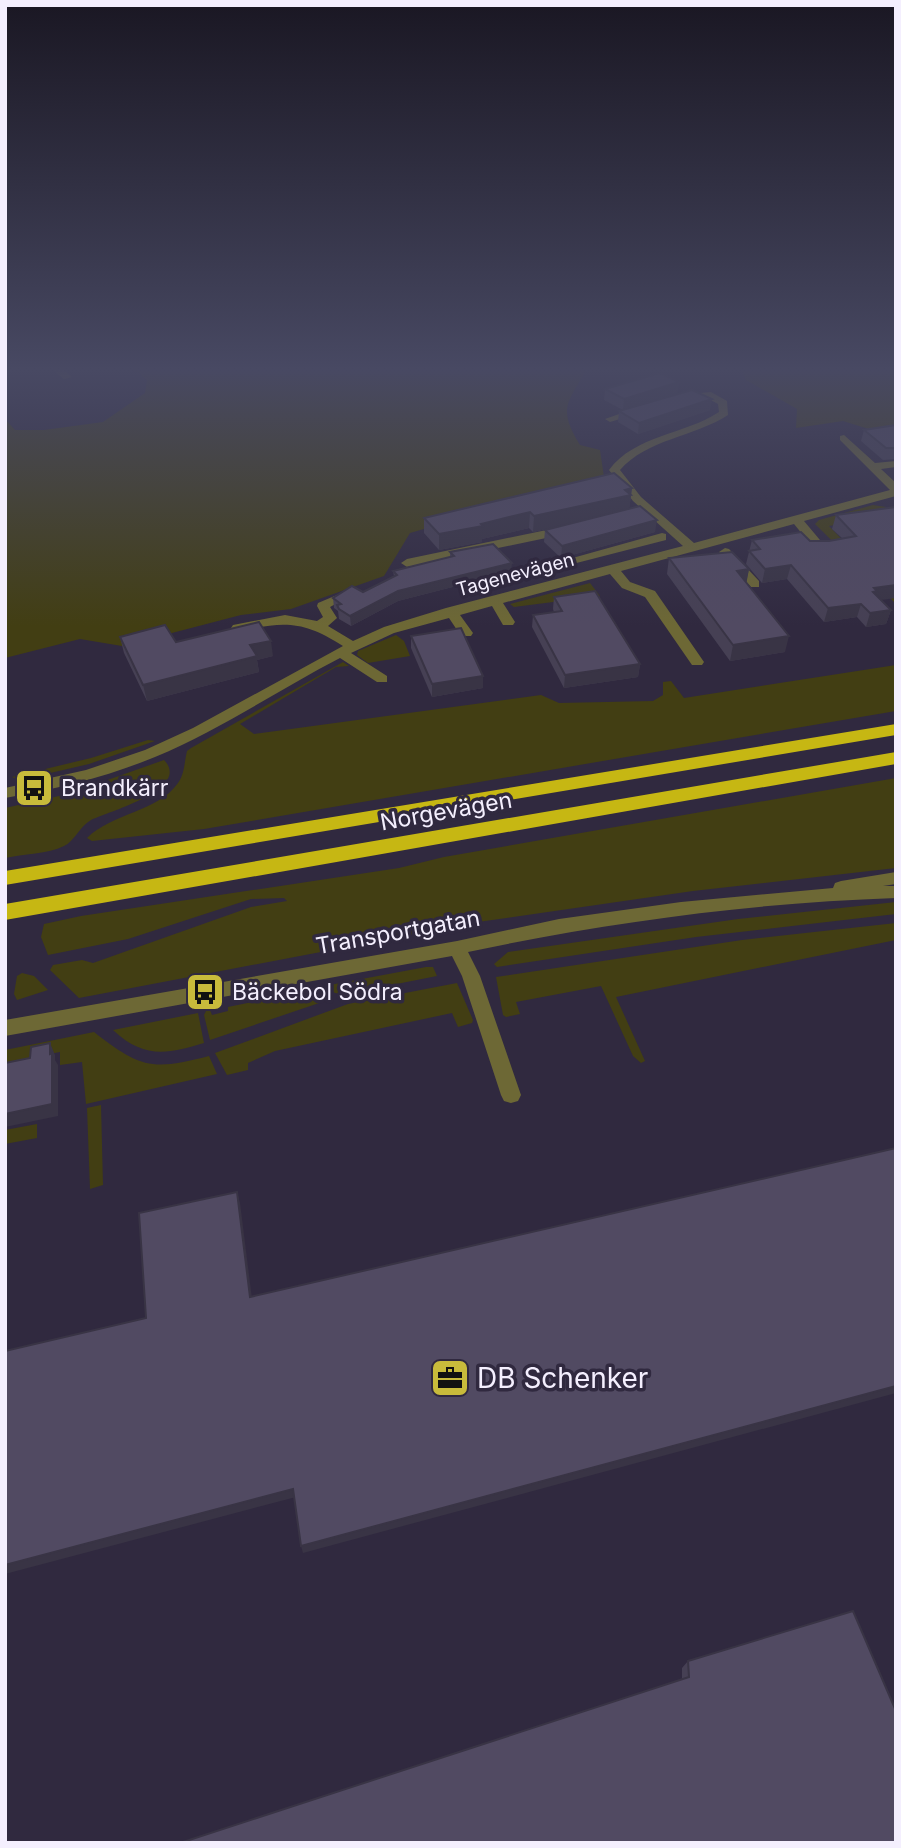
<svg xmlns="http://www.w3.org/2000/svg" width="901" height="1848" viewBox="0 0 901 1848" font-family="Inter,sans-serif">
<rect width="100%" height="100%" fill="#30293f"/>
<g fill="#423e13">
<path d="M126 368H587C568 404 557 407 580 445L600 450 604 477 410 533 384 576 291 609 241 615 122 646 80 639 5 658V419L15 430H44L103 422 145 393 147 380 139 373Z"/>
<polygon points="741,368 896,368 896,429 875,431 843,421 796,428 797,409 746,380"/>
<polygon points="873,505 886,507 872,519 829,526 896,595 896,604 815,524 819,520"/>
<polygon points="590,583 600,596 514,607 510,604"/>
<polygon points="396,635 404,641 410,656 368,663 357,655 358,651"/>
<path d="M343 662 349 666 336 667 240 724 254 734 541 695 559 703 653 701 663 695V682L671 681 684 698 896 665V711L204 829 92 841 87 838C112 813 158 812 178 783 185 773 184 763 187 751L191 748Z"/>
<polygon points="148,740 155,741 89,764 20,780 12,777 91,758"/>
<path d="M164 760C192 789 109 811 91 820 80 826 74 842 64 846 48 854 23 854 5 858V808L68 794Z"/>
<polygon points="896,778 896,868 693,891 478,922 79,998 50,970 53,965 82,960 93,963 251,907 287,901 284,898 251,899 128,939 48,955 41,937 44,924 81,916 399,868 444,857"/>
<polygon points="896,902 896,914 696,937 497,967 494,964 508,952 529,949 738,919"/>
<polygon points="896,923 896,940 616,997 645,1061 641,1063 633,1056 601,986 516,1002 520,1014 506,1017 503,1015 496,977 742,940"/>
<polygon points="426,967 433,967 437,976 341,995 319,987"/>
<polygon points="22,973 34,976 48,990 17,1000 14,994 17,976"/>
<polygon points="457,983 473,1020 472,1023 458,1027 452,1013 275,1051 248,1063 248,1070 227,1075 215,1053 348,1004"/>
<polygon points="306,991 328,1000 210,1040 204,1015 206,1011 210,1010 212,1015 228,1011 228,1007"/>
<path d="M198 1013 204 1043C167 1054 144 1059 113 1030Z"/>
<path d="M94 1032C140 1068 152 1071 209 1056L217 1074 86 1104 82 1062 60 1065V1052L32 1057V1068L5 1072V1050Z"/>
<polygon points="101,1105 103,1185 90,1189 87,1108"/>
<polygon points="37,1124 37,1138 5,1144 5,1130"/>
</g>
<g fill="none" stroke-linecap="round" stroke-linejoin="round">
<g fill="#6d6835" fill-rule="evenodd">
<polygon points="50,368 61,368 72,377 64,379"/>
<path d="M711 392 727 401 728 415C694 437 647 439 620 470L641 497 694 543 890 490 840 440V436L844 435 875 463 896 461V467L881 469 896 483V496L804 521 825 546V552H817L794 524 621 571 630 582 655 591 704 662 702 665H692L645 597 622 588 610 574 503 603 515 622 513 625H503L492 606 460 615 473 633 471 636H461L449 618 394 633 351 653 387 676V682H377L340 658C278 690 220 730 155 757 107 777 56 789 5 798V788L86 770 145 750 193 728 343 646C303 620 283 621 238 632L231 628 233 625 285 615 317 621 323 617 317 606 318 603 344 592 350 596 330 607 337 618 328 626 353 641 384 627 446 608 683 546 633 501 609 470C635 435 684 435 719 412L718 404C702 393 687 406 674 398L679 395Z"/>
<polygon points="639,407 643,408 643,412 610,422 605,419"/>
<polygon points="566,526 570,527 570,533 407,567 401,563 407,559"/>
<polygon points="662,533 666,534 666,540 557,568 551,564"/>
<polygon points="725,548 729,549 759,581 759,587 751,587 721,555 719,552"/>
<path d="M896 872V884L883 886H896V898C751 903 609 922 468 952L480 976 521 1095 518 1101 511 1103 504 1101 501 1095 462 976 452 956 5 1036V1020L457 941 559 919 681 902 833 888 835 883 841 881Z"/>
</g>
<g fill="#c6b713" fill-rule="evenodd">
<polygon points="896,724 896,735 5,885 5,871"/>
<polygon points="896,752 896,764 5,920 5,904"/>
</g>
</g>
<g fill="#464054">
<polygon points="679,382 677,393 636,406 710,410 638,434 618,422 619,411 623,410 604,400 605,389"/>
<polygon points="896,425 896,459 883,460 861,441 864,430"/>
<polygon points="632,488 629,509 655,532 561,558 544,542 545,530 582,521 533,532 529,528 482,539 482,542 439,550 424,533 424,518"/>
<polygon points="896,507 881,600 891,610 886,624 866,627 857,617 824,622 787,579 762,583 746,564 752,540 829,541 842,538 832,529 836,515"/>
<polygon points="450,552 511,572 398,601 351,626 339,619 338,611 334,608 333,598 363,592 394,576 393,571 450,557"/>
<polygon points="669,558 749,569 746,583 785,652 730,661 667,574"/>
<polygon points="554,597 640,664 638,677 564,688 532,627 533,615 554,612 553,609"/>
<polygon points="411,636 483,676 483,688 432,697 411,648"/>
<polygon points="120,637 176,642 273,656 257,660 259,672 147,701 124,653"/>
<polygon points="688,1661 896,1711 682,1679 682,1668"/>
</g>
<g fill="#393445">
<polygon points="679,382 677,393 623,410 624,399"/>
<polygon points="712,399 710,410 638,434 639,423"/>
<polygon points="632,488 629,510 533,532 534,516"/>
<polygon points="530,512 529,528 482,539 482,542 439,550 439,534"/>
<polygon points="657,520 655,532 561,558 562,546"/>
<polygon points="512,563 511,572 398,601 351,626 350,616 398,591"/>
<polygon points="791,565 787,579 762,583 765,569"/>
<polygon points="749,569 746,585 737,571"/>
<polygon points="896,585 896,598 874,601 874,588"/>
<polygon points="861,604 857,617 824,622 828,608"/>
<polygon points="891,610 886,624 866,627 870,613"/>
<polygon points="789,636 785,652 730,661 733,645"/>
<polygon points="271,641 273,656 257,660 259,672 147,701 143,685 250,645"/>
<polygon points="640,664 638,677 564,688 565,675"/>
<polygon points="483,676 483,688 432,697 432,684"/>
<polygon points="50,1043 55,1055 55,1060 58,1065 58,1116 5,1127 5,1114 50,1054"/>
<polygon points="237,1192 240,1203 253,1307 250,1297"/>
<polygon points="896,1386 896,1393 303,1553 301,1546"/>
<polygon points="293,1489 296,1497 5,1574 5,1565"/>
</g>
<g fill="#514a62" stroke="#393445" stroke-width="2">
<polygon points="660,373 679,382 624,399 605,389"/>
<polygon points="692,390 712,399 639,423 619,411"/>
<polygon points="896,425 896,448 886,448 864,430"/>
<polygon points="614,473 632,488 625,490 631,495 534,516 530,512 481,524 483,526 439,534 424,518"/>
<polygon points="640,506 657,520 562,546 545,530"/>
<polygon points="896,507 896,585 874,588 877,591 873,592 891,610 870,613 861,604 828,608 791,565 765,569 749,551 760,549 752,540 801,532 810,541 829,541 856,536 836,515"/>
<polygon points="493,544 512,563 398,591 350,616 339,609 337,605 341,604 333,598 352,586 363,592 397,575 393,571 454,556 450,552"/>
<polygon points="732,552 749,569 737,571 789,636 733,645 669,558"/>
<polygon points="595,591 640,664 565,675 533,615 562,611 554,597"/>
<polygon points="259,622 271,641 250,645 257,656 143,685 120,637 165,625 176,642"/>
<polygon points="461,628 483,676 432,684 411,636"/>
<polygon points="50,1043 50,1054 52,1053 52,1104 5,1114 5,1063 30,1058 31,1047"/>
<polygon points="896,1148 896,1386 301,1546 293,1489 5,1565 5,1351 146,1318 139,1213 237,1192 250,1297"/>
<polygon points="853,1611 896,1711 896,1843 180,1843 689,1677 688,1661"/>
</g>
<linearGradient id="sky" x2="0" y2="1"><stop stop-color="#1a1723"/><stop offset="0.59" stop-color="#484963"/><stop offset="1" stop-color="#484963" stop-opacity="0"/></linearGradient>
<rect width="901" height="626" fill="url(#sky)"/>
<defs>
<symbol id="bus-square" viewBox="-11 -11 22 22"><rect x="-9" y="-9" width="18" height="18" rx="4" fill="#c8bb3b" stroke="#30293f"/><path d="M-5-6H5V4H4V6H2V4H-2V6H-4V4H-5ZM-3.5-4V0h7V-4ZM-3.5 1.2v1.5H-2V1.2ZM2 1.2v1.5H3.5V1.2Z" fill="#111"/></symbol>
<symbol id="office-square" viewBox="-11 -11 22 22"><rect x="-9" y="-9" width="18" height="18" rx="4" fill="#c8bb3b" stroke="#30293f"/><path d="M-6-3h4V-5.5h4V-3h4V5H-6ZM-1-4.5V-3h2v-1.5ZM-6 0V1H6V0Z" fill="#111"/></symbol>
</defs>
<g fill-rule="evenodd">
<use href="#bus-square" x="12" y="766" width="44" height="44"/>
<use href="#bus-square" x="183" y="970" width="44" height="44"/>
<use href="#office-square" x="428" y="1356" width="44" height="44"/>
</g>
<g text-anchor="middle" stroke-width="7" stroke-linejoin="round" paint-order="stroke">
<g font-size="19" fill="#f4effe" stroke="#30293f">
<text transform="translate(515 574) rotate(-15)" y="7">Tagenevägen</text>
</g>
<g font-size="23" fill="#f4effe" stroke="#30293f" text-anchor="start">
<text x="61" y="796">Brandkärr</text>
<text x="232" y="1000">Bäckebol Södra</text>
</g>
<g font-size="23" fill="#f4effe" stroke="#30293f">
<text transform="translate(446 811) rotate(-10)" y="8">Norgevägen</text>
<text transform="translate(398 932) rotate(-10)" y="8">Transportgatan</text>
</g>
<g font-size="28" fill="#f4effe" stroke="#30293f" text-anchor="start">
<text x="477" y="1388">DB Schenker</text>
</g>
</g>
<rect width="901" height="1848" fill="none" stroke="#f4effe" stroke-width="14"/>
</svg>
